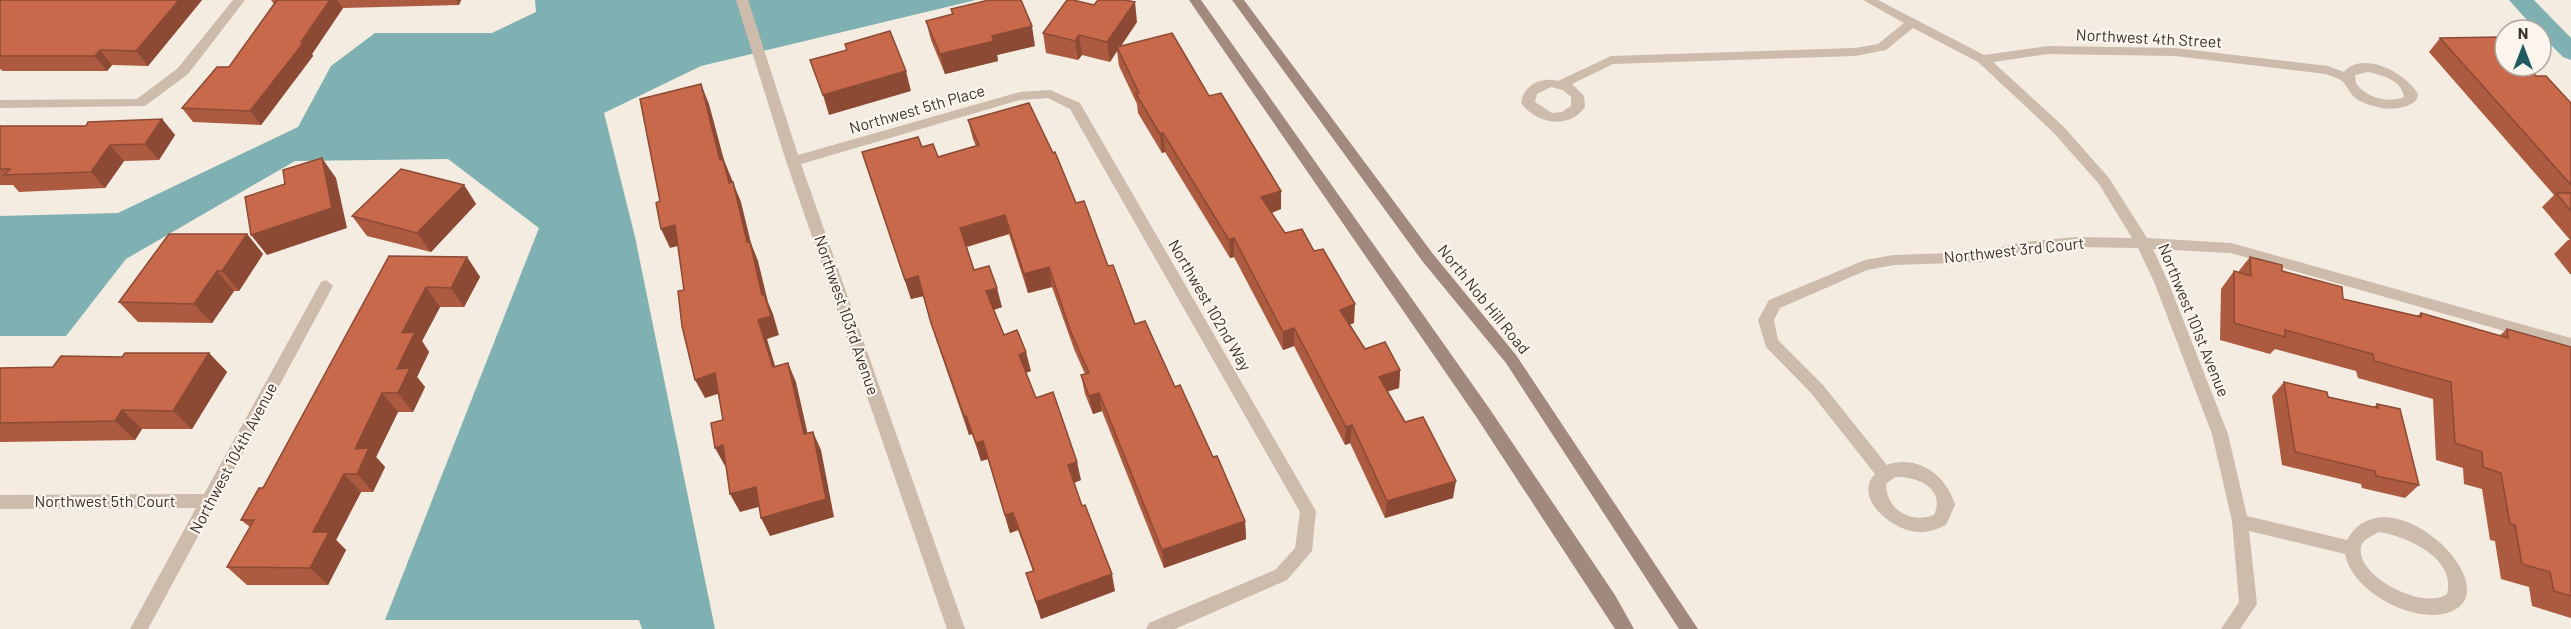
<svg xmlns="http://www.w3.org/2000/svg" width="2571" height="629" viewBox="0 0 2571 629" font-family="Barlow,sans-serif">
<rect width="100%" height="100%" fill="#f4ebe1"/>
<polygon fill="#7fb0b2" points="535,0 976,0 701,66 604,113 635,237 715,629 642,629 639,620 385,620 539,228 448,159 295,161 126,259 66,336 0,336 0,216 118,213 298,127 331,66 375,33 492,33 536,12"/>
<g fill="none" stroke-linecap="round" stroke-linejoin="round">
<polygon fill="#7fb0b2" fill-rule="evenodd" points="2509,0 2534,0 2571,38 2571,60 2563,57 2541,35 2541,30 2536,30"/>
<g fill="#cdbbac" fill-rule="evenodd">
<polygon points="233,0 245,0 188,74 145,106 0,108 0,100 137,99 178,68"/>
<polygon points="736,0 748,0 798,155 1020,92 1050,90 1080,103 1316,511 1312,551 1287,580 1175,629 1146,629 1149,623 1275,570 1295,548 1300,512 1070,109 1048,98 1020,100 801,164 965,629 947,629 786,161"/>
<path d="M1863 0H1878L1984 55 2048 46 2175 48 2328 66 2344 72C2363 50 2406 73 2418 94L2417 99C2404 114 2374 109 2358 100 2350 95 2349 88 2343 82 2339 78 2330 76 2326 74L2175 56 2048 54 1993 62 2063 126 2109 178 2147 238 2231 243 2571 338V350L2231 253 2153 249 2169 284 2228 434 2247 516 2347 540C2388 467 2516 592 2447 613 2412 623 2352 592 2345 554L2249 531 2257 604 2240 629H2221L2239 602 2232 521 2212 434 2155 284 2138 248 2076 247 2023 252 1983 262 1894 265 1867 270 1780 308 1774 320 1778 340 1823 385 1887 465C1918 454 1947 476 1955 505L1946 525C1937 529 1928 533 1918 532 1894 531 1852 499 1875 474L1811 393 1766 347 1758 320 1769 300 1865 260 1894 255 1983 252 2023 242 2076 237 2132 238 2099 184 2053 132 1978 62 1913 28 1886 50 1855 56 1613 64 1572 84 1584 96 1585 107C1569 130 1536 124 1521 103 1523 85 1542 76 1558 81L1611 56 1855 48 1878 44 1904 23ZM2368 72C2382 75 2402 80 2404 97 2388 104 2365 97 2356 83L2355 75ZM1551 87 1563 90 1571 97V106L1562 112 1552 113 1535 102 1537 94ZM1895 477C1918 476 1946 489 1934 515 1910 524 1886 509 1886 484ZM2379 532C2406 536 2457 558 2447 594 2424 611 2355 576 2361 547 2363 539 2372 536 2379 532Z"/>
<polygon points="326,280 333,286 148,629 130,629 196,508 0,509 0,495 204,494 321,282"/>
</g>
<g fill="#a18a7d" fill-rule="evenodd">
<polygon points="1189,0 1201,0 1489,408 1615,595 1634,629 1615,629 1477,418"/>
<polygon points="1232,0 1244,0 1433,254 1516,355 1698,629 1679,629 1506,363 1423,262"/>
</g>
</g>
<g fill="#ac5a40">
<polygon points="0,0 202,0 148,66 112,65 107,71 3,71 0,69"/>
<polygon points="271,0 461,0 459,5 343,8 312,54 313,56 261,125 193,122 182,108 229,67 274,4"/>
<polygon points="951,9 1035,46 997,55 998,61 945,74 931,40 926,21 952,14"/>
<polygon points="1137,22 1121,46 1209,96 1281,209 1272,213 1285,233 1314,251 1354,323 1350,324 1365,349 1400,370 1399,388 1387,391 1405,422 1453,498 1385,518 1350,443 1345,445 1294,346 1283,350 1234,257 1230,258 1165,152 1162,153 1138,113 1137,104 1119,66 1117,51 1110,62 1082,55 1078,60 1046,53 1043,33"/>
<polygon points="2440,38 2536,76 2571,103 2571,274 2570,274 2554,254 2568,240 2570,240 2542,207 2554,195 2429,52"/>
<polygon points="162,119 175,135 159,160 124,161 105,188 19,192 13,185 0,185 0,126 86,126"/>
<polygon points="968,120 1076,203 1108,266 1135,324 1175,387 1213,457 1245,521 1246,539 1164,568 1102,411 1093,414 1085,394 1081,375 1085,374 1074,349 1052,287 1028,293 1009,234 967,247 974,270 1002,307 994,310 1004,335 1031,371 1026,373 1036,398 1081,480 1074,483 1082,506 1115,591 1041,619 1026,573 1033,571 1018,530 1010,533 988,459 981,461 972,434 969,435 937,342 923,296 911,299 868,171 922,147 938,157 976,146 973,139"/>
<polygon points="464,185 476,204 431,252 367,236 352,216"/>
<polygon points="247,234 263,254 239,291 234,291 212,323 138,322 119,302"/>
<polygon points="389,256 467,257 480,277 464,307 440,307 422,341 429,352 417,377 425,387 413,412 398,412 376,457 385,467 373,492 361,492 336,540 346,550 328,585 247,585 227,567 250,527 241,520 263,488"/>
<polygon points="2250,257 2343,299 2417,316 2421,313 2499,336 2507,329 2571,347 2571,618 2532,606 2529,587 2501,579 2495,541 2490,540 2482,489 2464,484 2463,468 2436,460 2433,399 2358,378 2356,371 2275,349 2270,354 2220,340 2221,289 2234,271 2238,272"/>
<polygon points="209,353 227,372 192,429 142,429 135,440 0,442 0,368 53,367 122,357"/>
<polygon points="2284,382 2328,397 2374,407 2377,404 2419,485 2405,498 2362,488 2361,484 2282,465 2272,396"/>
</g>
<g fill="#8c4a34">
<polygon points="179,0 202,0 148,66 136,51"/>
<polygon points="330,0 337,0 343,8 312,54 313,56 261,125 250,111 301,42"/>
<polygon points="456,0 461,0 459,5"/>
<polygon points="1135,2 1137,22 1118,50 1117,47 1117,51 1110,62 1107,42"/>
<polygon points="1032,26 1035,46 997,55 998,61 945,74 940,54 992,36"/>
<polygon points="1079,35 1082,55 1078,60 1075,41"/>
<polygon points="100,50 112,65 107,71 95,56"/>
<polygon points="906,71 911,91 829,115 823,95"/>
<polygon points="701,84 709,104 724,160 741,202 751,243 758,261 768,302 773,314 779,335 767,339 781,386 773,367 758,320 762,295 729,183 720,160"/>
<polygon points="162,119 175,135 159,160 145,144"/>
<polygon points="1163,133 1165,152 1162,153 1160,134"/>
<polygon points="110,145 124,161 105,188 91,172"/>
<polygon points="322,158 336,178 347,228 267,255 251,235"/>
<polygon points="464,185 476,204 431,252 417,233"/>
<polygon points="1281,191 1281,209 1262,216 1261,197"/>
<polygon points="1005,215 1009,234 965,247 960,228"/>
<polygon points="675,225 685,244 670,248 661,229"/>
<polygon points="247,234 263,254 239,291 222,271"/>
<polygon points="1234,238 1234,257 1230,258 1229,240"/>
<polygon points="467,257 480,277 464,307 451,288"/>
<polygon points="1049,267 1052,287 1028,293 1024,274"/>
<polygon points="217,271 234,291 212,323 194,304"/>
<polygon points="918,276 924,296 911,299 905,280"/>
<polygon points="426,287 440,307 422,341 429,352 417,377 425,387 413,412 398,393 397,369 402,333"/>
<polygon points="997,288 1002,307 991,310 986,291"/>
<polygon points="1355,304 1354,323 1340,328 1340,310"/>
<polygon points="1294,328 1294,346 1283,350 1283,332"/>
<polygon points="1026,352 1031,371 1023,373 1019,355"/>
<polygon points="209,353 227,372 192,429 173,411"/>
<polygon points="788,363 796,382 812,453 804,434"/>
<polygon points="1400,370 1399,388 1377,395 1379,377"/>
<polygon points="715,373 724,392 705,398 695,380"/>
<polygon points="382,393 398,412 376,457 385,467 373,492 357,474 355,449"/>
<polygon points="1099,393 1102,411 1093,414 1089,396"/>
<polygon points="122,410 142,429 135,440 115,421"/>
<polygon points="964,416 966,416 972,434 969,435"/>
<polygon points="1352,425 1350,443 1345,445 1346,427"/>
<polygon points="813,432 821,450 834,517 770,536 761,518"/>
<polygon points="983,441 988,459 981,461 976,443"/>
<polygon points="723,445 733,463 725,466 715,448"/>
<polygon points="1077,462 1081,480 1072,483 1068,465"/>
<polygon points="344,474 361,492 336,540 346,550 328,585 310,568 313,532"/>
<polygon points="1456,481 1453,498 1385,518 1387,501"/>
<polygon points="756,487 766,505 740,512 730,494"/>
<polygon points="1013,513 1018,530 1010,533 1005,515"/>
<polygon points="1245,521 1246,539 1164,568 1162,550"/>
<polygon points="1112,574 1115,591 1041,619 1036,602"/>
</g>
<g fill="#c8694b" stroke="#8c4a34" stroke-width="1.5">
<polygon points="0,0 179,0 136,51 100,50 95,56 0,56"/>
<polygon points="277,0 330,0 301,42 304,42 250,111 182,108 217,67 229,67"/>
<polygon points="989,0 1021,0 1032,26 992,36 994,41 940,54 926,21 953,14 951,9"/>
<polygon points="1067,0 1073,0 1094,5 1098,0 1125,0 1135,2 1107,42 1079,35 1075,41 1043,33"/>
<polygon points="890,31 906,71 823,95 810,60 847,50 845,44"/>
<polygon points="1172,33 1209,96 1221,93 1281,191 1261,197 1285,233 1302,229 1314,251 1323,249 1355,304 1340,310 1365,349 1385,342 1400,370 1379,377 1405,422 1423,417 1456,481 1387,501 1352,425 1346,427 1294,328 1283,332 1234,238 1229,240 1163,133 1160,134 1136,94 1139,93 1117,47"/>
<polygon points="2501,37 2505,42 2505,66 2527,66 2536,76 2546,76 2571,103 2571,185 2440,38"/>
<polygon points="701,84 720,160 723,159 729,183 733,182 747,242 750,242 762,295 764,294 771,316 758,320 773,367 788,363 804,434 813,432 826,499 761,518 756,487 730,494 723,445 715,448 711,423 723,420 715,373 695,380 682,326 678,291 684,290 675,225 661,229 656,203 660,201 640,99"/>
<polygon points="1029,103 1053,153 1055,152 1076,203 1084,201 1108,266 1113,265 1135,324 1145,321 1175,387 1180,385 1213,457 1217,456 1245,521 1162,550 1099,393 1089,396 1081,375 1089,373 1070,330 1049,267 1024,274 1005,215 960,228 974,270 989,266 997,288 986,291 1004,335 1017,330 1026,352 1019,355 1036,398 1053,392 1077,462 1068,465 1082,506 1085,505 1112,574 1036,602 1026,573 1034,571 1013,513 1005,515 983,441 976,443 966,416 964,416 931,323 918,276 905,280 862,152 918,137 922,147 933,144 938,157 979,145 968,120"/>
<polygon points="162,119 145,144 110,145 91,172 4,175 10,169 0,169 0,126 86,126 88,122"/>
<polygon points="322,158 332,208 251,235 245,197 285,184 283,170"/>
<polygon points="401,169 464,185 417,233 352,216"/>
<polygon points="2556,193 2571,193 2571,211"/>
<polygon points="169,234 247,234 222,271 217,271 194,304 119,302"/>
<polygon points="389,256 467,257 451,288 426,287 402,333 415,332 397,369 410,368 398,393 382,393 355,449 369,448 357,474 344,474 313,532 329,532 310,568 227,567 254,520 241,520 259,488 263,488"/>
<polygon points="2250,257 2282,265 2282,271 2342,287 2343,299 2421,317 2421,313 2508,338 2507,329 2571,347 2571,596 2554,591 2550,572 2522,564 2515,525 2510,524 2501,473 2483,467 2482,452 2455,443 2451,382 2374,361 2373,354 2285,330 2285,337 2234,323 2234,271 2251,276"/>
<polygon points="125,353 209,353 173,411 122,410 115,421 0,423 0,368 53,367 61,356 122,357"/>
<polygon points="2284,382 2327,392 2328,397 2378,408 2377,404 2400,409 2419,485 2376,476 2375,471 2295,452"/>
</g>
<g text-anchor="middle" stroke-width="4.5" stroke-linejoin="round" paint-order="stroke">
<g font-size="16" fill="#3b302b" stroke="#fbf5ee">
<text transform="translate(2149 38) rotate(3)" y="6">Northwest 4th Street</text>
<text transform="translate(917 109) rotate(-16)" y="6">Northwest 5th Place</text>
<text transform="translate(2014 250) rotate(-6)" y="6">Northwest 3rd Court</text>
<text transform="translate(1484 299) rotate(51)" y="6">North Nob Hill Road</text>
<text transform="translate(1210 305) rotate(60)" y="6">Northwest 102nd Way</text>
<text transform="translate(847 315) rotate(71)" y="6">Northwest 103rd Avenue</text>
<text transform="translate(2194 320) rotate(68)" y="6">Northwest 101st Avenue</text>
<text transform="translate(233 458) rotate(-62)" y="6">Northwest 104th Avenue</text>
<text x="105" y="507">Northwest 5th Court</text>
</g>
</g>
<g transform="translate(2523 48)"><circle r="28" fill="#fbf5ee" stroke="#aea6a0" stroke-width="1.5"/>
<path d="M0-4.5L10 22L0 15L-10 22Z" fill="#1f5a5e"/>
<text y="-9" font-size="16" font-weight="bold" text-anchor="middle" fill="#3b302b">N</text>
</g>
</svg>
